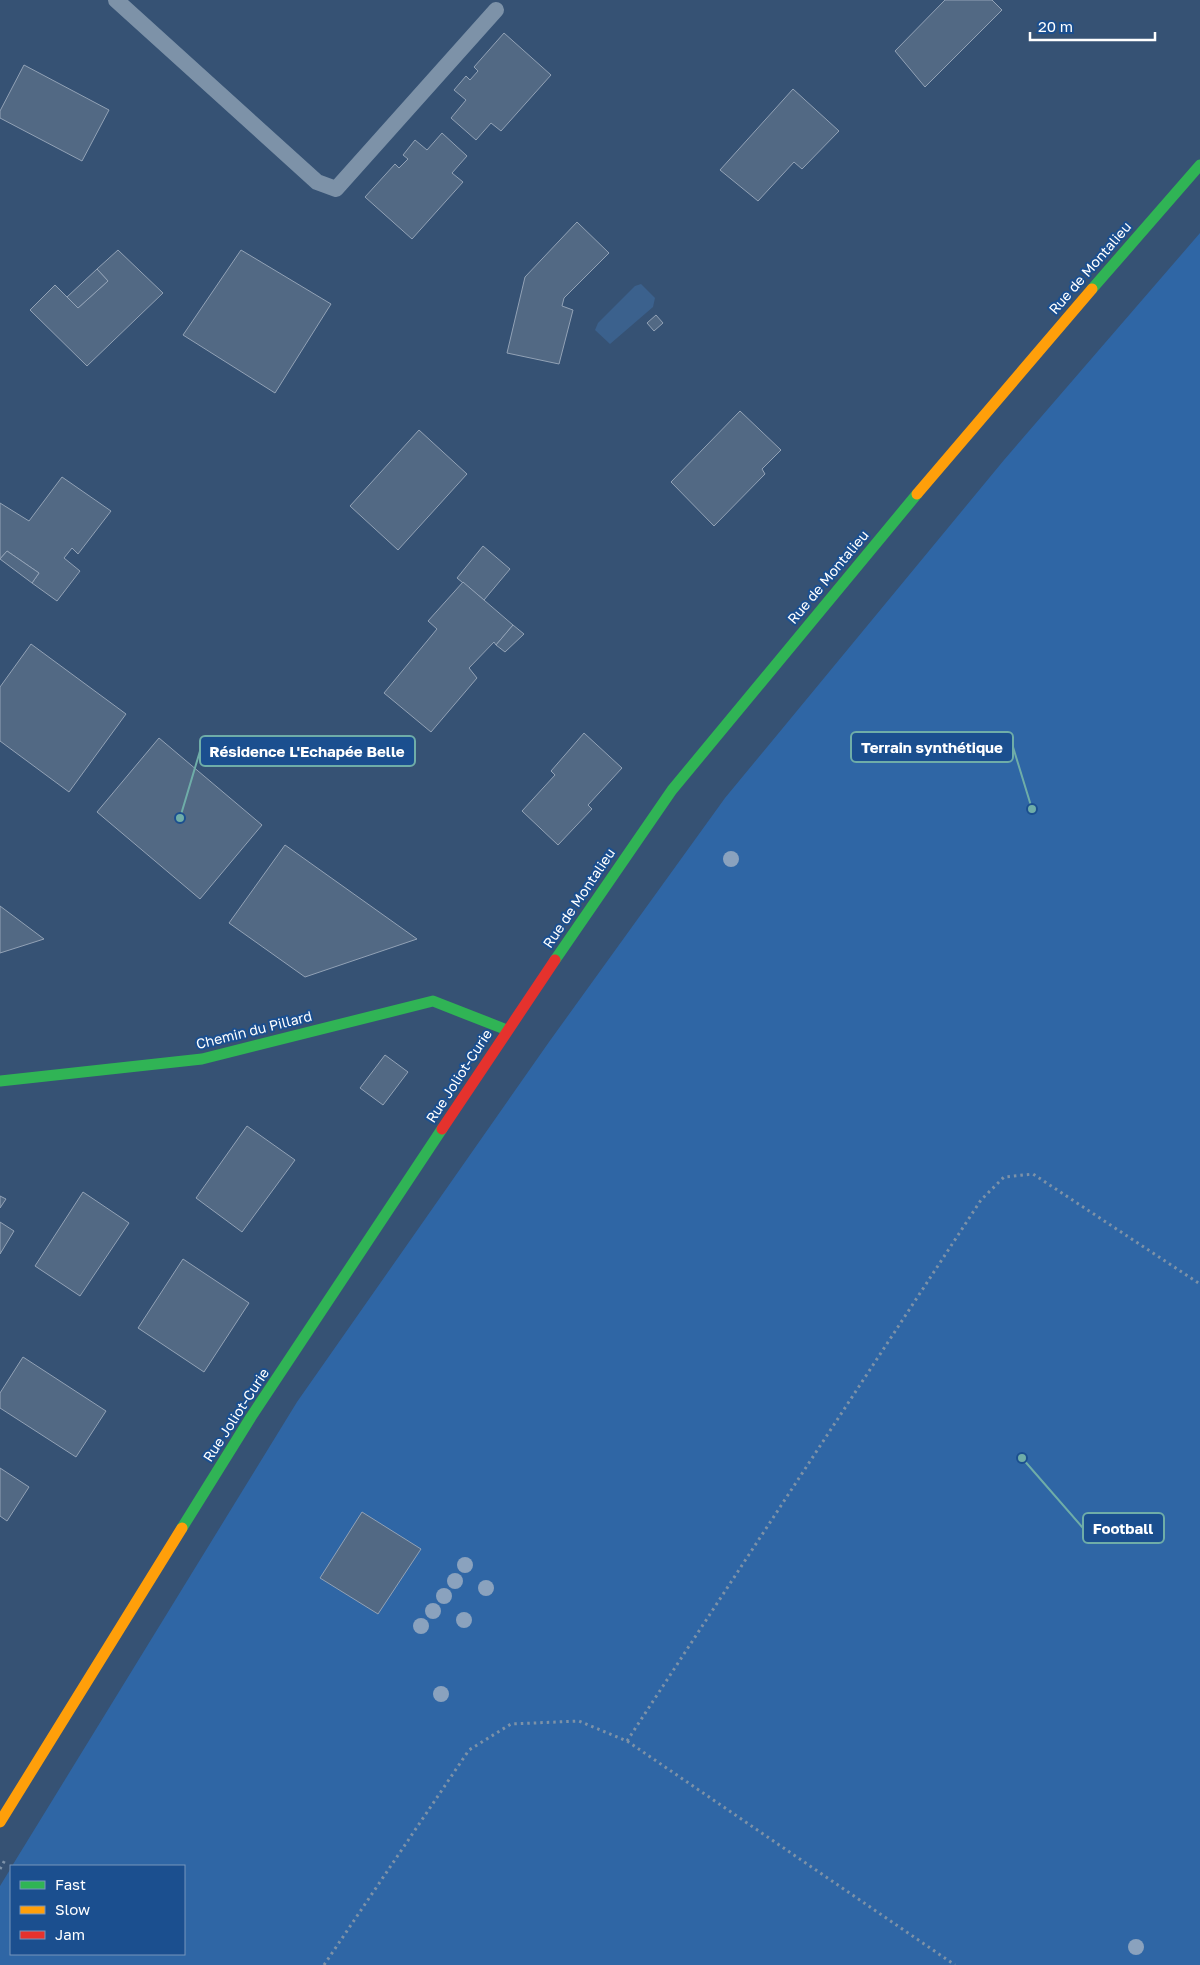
<svg xmlns="http://www.w3.org/2000/svg" width="1200" height="1965" viewBox="0 0 1200 1965" font-family="'Golos Text',sans-serif">
<rect width="100%" height="100%" fill="#365274"/>
<polygon fill="#2f66a5" points="1200,233 1200,1965 0,1965 0,1886 11,1868 11,1954 184,1954 184,1866 12,1866 297,1402 549,1042 725,798 1004,460"/>
<polygon fill="#3b618d" points="641,284 655,298 653,307 610,344 595,330 598,323 635,286"/>
<g fill="#526984" stroke="#92a2b6">
<polygon points="945,0 992,0 1002,10 925,87 895,51"/>
<polygon points="504,33 551,75 501,131 491,123 476,140 451,118 466,100 454,90 466,76 470,80 478,71 474,67"/>
<polygon points="24,65 109,110 82,161 0,118 0,111"/>
<polygon points="793,89 839,131 802,169 794,162 758,201 720,170"/>
<polygon points="442,133 467,156 452,173 463,182 412,239 365,197 395,164 399,168 408,159 403,155 415,140 427,150"/>
<polygon points="577,222 609,253 564,298 562,306 573,310 559,364 507,353 525,277"/>
<polygon points="118,250 163,293 87,366 30,310 55,285 78,308 108,281 97,269"/>
<polygon points="241,250 331,304 275,393 183,335"/>
<polygon points="97,269 108,281 78,308 67,297"/>
<polygon points="656,315 663,323 654,331 647,323"/>
<polygon points="740,411 781,450 762,469 765,474 714,526 671,482"/>
<polygon points="419,430 467,474 398,550 350,506"/>
<polygon points="62,477 111,511 78,554 72,548 64,558 80,571 57,601 32,583 39,573 7,551 0,559 0,503 29,521"/>
<polygon points="483,546 510,569 484,600 457,578"/>
<polygon points="7,551 39,573 32,583 0,559"/>
<polygon points="463,582 513,625 496,645 494,642 469,668 477,678 431,732 384,693 437,629 428,621"/>
<polygon points="513,625 524,634 505,652 496,645"/>
<polygon points="31,644 126,714 69,792 0,741 0,687"/>
<polygon points="584,733 622,768 588,805 592,809 558,845 522,811 555,775 551,771"/>
<polygon points="159,738 262,825 200,899 97,812"/>
<polygon points="285,845 417,939 305,977 229,923"/>
<polygon points="0,906 44,939 0,953"/>
<polygon points="385,1055 408,1072 383,1105 360,1088"/>
<polygon points="247,1126 295,1160 242,1232 196,1198"/>
<polygon points="83,1192 129,1223 80,1296 35,1266"/>
<polygon points="0,1196 6,1199 0,1208"/>
<polygon points="0,1222 14,1231 0,1254"/>
<polygon points="183,1259 249,1303 204,1372 138,1328"/>
<polygon points="23,1357 106,1411 76,1457 0,1408 0,1393"/>
<polygon points="0,1468 29,1487 7,1521 0,1516"/>
<polygon points="362,1512 421,1549 378,1614 320,1578"/>
</g>
<g fill="none" stroke-linecap="round" stroke-linejoin="round">
<g stroke="#7d92a8" stroke-width="3" stroke-dasharray="2.5 4" stroke-linecap="butt">
<polyline points="627,1741 981,1200 1004,1177 1033,1174 1200,1284"/>
<polyline points="0,1869 6,1858"/>
<polyline points="324,1965 469,1750 511,1724 579,1721 627,1741 955,1965"/>
</g>
<polyline stroke="#7d92a8" stroke-width="16" points="116,0 317,182 336,189 496,10"/>
<g stroke="#30b455" stroke-width="11">
<polyline points="1092,289 1200,165"/>
<polyline points="555,960 672,790 917,494"/>
<polyline points="0,1081 202,1059 433,1001 507,1030"/>
<polyline points="182,1528 251,1417 442,1129"/>
</g>
<g stroke="#ff9f0a" stroke-width="11">
<polyline points="917,494 1092,289"/>
<polyline points="0,1822 182,1528"/>
</g>
<polyline stroke="#e5322d" stroke-width="11" points="442,1129 555,960"/>
</g>
<g fill="#8aa2be">
<circle cx="731" cy="859" r="8"/>
<circle cx="465" cy="1565" r="8"/>
<circle cx="455" cy="1581" r="8"/>
<circle cx="486" cy="1588" r="8"/>
<circle cx="444" cy="1596" r="8"/>
<circle cx="433" cy="1611" r="8"/>
<circle cx="464" cy="1620" r="8"/>
<circle cx="421" cy="1626" r="8"/>
<circle cx="441" cy="1694" r="8"/>
<circle cx="1136" cy="1947" r="8"/>
</g>
<g text-anchor="middle" stroke-width="4" stroke-linejoin="round" paint-order="stroke">
<g font-size="14" fill="#fff" stroke="#1b4f8f">
<text transform="translate(1090 268) rotate(-49)" y="5">Rue de Montalieu</text>
<text transform="translate(828 577) rotate(-50)" y="5">Rue de Montalieu</text>
<text transform="translate(579 898) rotate(-56)" y="5">Rue de Montalieu</text>
<text transform="translate(254 1030) rotate(-14)" y="5">Chemin du Pillard</text>
<text transform="translate(459 1076) rotate(-57)" y="5">Rue Joliot-Curie</text>
<text transform="translate(236 1415) rotate(-57)" y="5">Rue Joliot-Curie</text>
</g>
</g>
<path fill="none" stroke="#6fada8" stroke-width="2" d="M1032 809L1013 747M180 818L200 751M1022 1458L1083 1528"/>
<g fill="#6fada8" stroke="#1b4f8f" stroke-width="2">
<circle cx="1032" cy="809" r="5"/>
<circle cx="180" cy="818" r="5"/>
<circle cx="1022" cy="1458" r="5"/>
</g>
<g fill="#1b4f8f" stroke="#6fada8" stroke-width="2">
<rect x="851" y="732" width="162" height="30" rx="5"/>
<rect x="200" y="736" width="215" height="30" rx="5"/>
<rect x="1083" y="1513" width="81" height="30" rx="5"/>
</g>
<g font-size="15" text-anchor="middle" font-weight="bold" fill="#fff">
<text x="932" y="753">Terrain synthétique</text>
<text x="307" y="757">Résidence L'Echapée Belle</text>
<text x="1123" y="1534">Football</text>
</g>
<rect x="10" y="1865" width="175" height="90" fill="#1b4f8f" stroke="#7695bc"/>
<rect x="20" y="1881" width="25" height="8" fill="#30b455" stroke="#7695bc"/>
<text x="55" y="1890" font-size="15" fill="#ffffff">Fast</text>
<rect x="20" y="1906" width="25" height="8" fill="#ff9f0a" stroke="#7695bc"/>
<text x="55" y="1915" font-size="15" fill="#ffffff">Slow</text>
<rect x="20" y="1931" width="25" height="8" fill="#e5322d" stroke="#7695bc"/>
<text x="55" y="1940" font-size="15" fill="#ffffff">Jam</text>
<path d="M1030 32v8h125v-8" fill="none" stroke="#ffffff" stroke-width="2.5"/>
<text x="1038" y="32" font-size="15" fill="#ffffff" stroke="#1b4f8f" stroke-width="4" paint-order="stroke">20 m</text>
</svg>
